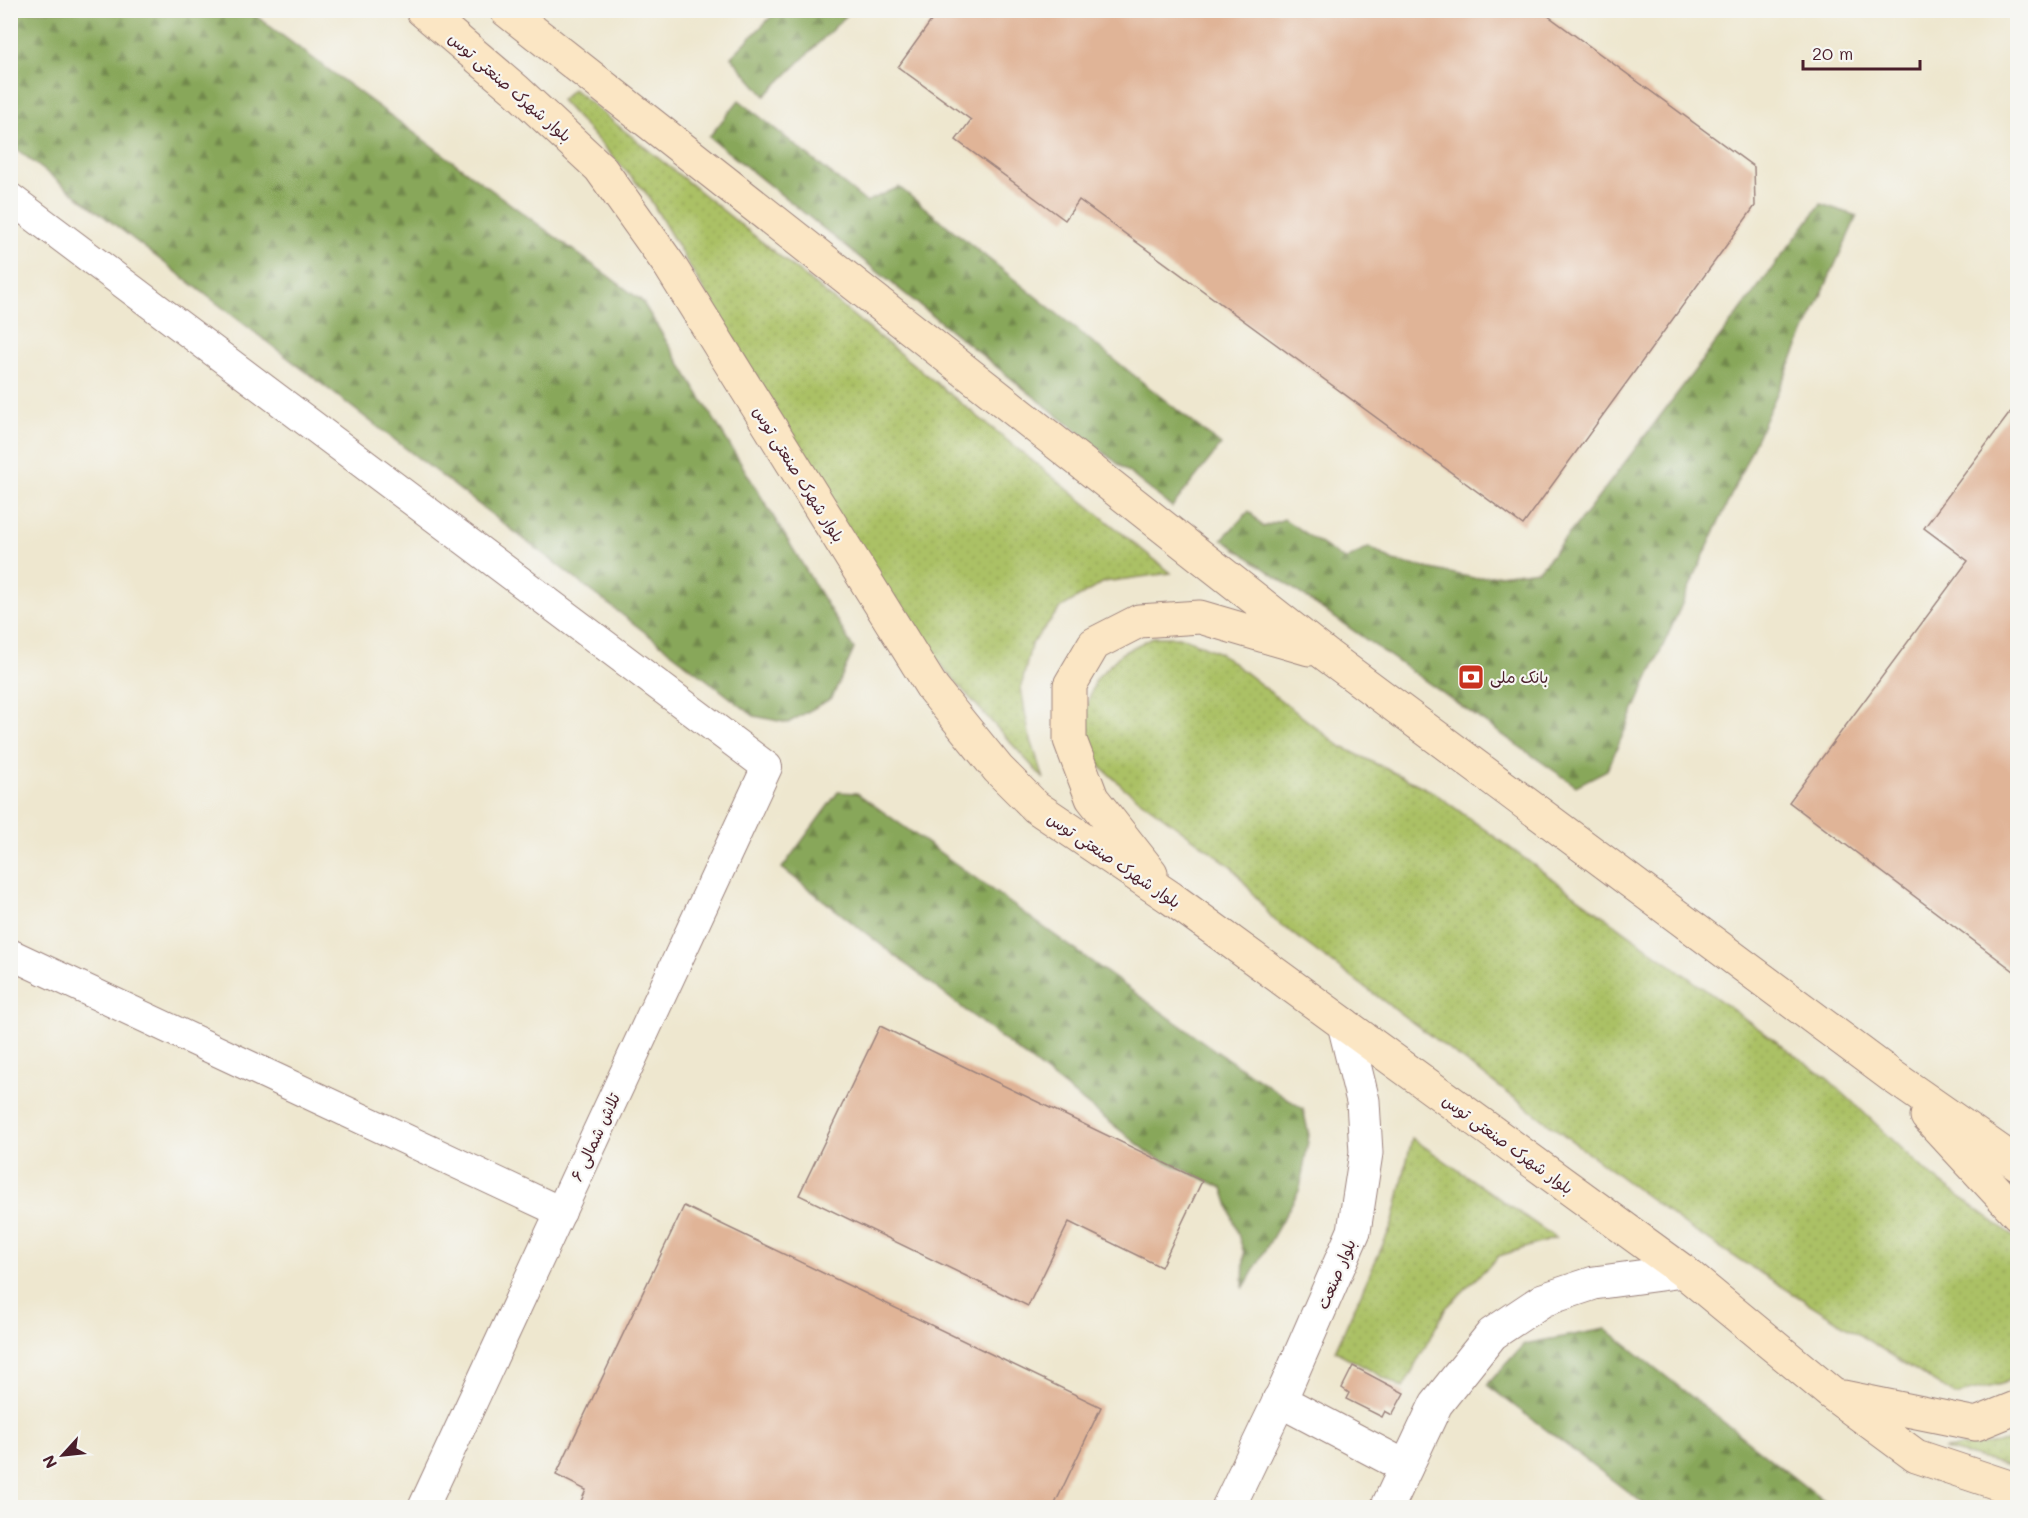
<svg xmlns="http://www.w3.org/2000/svg" width="2028" height="1518" viewBox="0 0 2028 1518" font-family="Mali,'Playpen Sans Arabic',sans-serif">
<defs>
<pattern id="green-dots" width="8" height="8" patternUnits="userSpaceOnUse" patternTransform="scale(1.5)"><rect width="8" height="8" fill="#abc165"/><path d="M2 2h.1M6 6h.1" fill="none" stroke="#95a558" stroke-width="1.8" stroke-linecap="round"/></pattern>
<pattern id="forest-firs" width="22" height="20" patternUnits="userSpaceOnUse" patternTransform="scale(1.5)"><rect width="22" height="20" fill="#88a75a"/><path d="M5 1l3.5 6h-7zM16 11l3.5 6h-7z" fill="#71874b"/></pattern>
</defs>
<rect width="100%" height="100%" fill="#f6f6f2"/>
<filter id="ink" filterUnits="userSpaceOnUse"><feTurbulence type="fractalNoise" baseFrequency=".0167" numOctaves="2"/><feDisplacementMap in="SourceGraphic" scale="12" xChannelSelector="R" yChannelSelector="G"/><feConvolveMatrix kernelMatrix="1 2 1 2 8 2 1 2 1" color-interpolation-filters="sRGB"/></filter>
<filter id="wash" filterUnits="userSpaceOnUse"><feTurbulence type="fractalNoise" baseFrequency=".008" numOctaves="4" result="noise"/><feDisplacementMap in="SourceGraphic" scale="24" xChannelSelector="R" yChannelSelector="G"/><feGaussianBlur stdDeviation="1.35" result="paint"/><feColorMatrix in="noise" values="0 0 0 0 0 0 0 0 0 0 0 0 0 0 0 0 0 1.4 0 .05"/><feComposite in="paint" operator="in"/></filter>
<g filter="url(#wash)">
<rect width="100%" height="100%" fill="#eee7cf"/>
<g fill="url(#green-dots)" stroke="#7a7048" stroke-width="1.5">
<polygon points="573,89 1171,573 1104,582 1060,608 1031,645 1021,688 1029,734 1044,779 948,674 855,547 647,194 561,100"/>
<polygon points="1153,637 1182,637 1220,653 1340,746 1433,792 1828,1079 1928,1173 2017,1239 2017,1375 2002,1384 1955,1395 1692,1230 1273,919 1232,867 1124,788 1100,766 1086,735 1085,710 1096,679 1122,653"/>
<polygon points="1412,1138 1556,1238 1499,1256 1446,1308 1403,1388 1335,1351 1393,1222"/>
<polygon points="2017,1441 2017,1468 1943,1449"/>
</g>
<g fill="url(#forest-firs)" stroke="#696342" stroke-width="1.5">
<polygon points="778,10 851,11 765,96 731,57"/>
<polygon points="10,11 249,11 642,301 854,649 832,698 788,723 754,716 11,145"/>
<polygon points="739,100 866,202 899,187 1221,445 1172,507 709,137"/>
<polygon points="1821,204 1857,216 1607,770 1576,786 1222,539 1249,511 1263,527 1284,519 1345,560 1370,547 1393,561 1474,578 1539,570 1588,511"/>
<polygon points="838,792 857,793 1216,1051 1303,1109 1309,1135 1300,1189 1243,1289 1244,1253 1223,1188 1152,1155 782,868"/>
<polygon points="1606,1329 1831,1507 1648,1507 1487,1385 1524,1344"/>
</g>
<g id="blocks">
<g fill="#e0b497">
<polygon points="939,10 1540,10 1754,167 1755,206 1523,525 1079,200 1065,220 956,140 971,120 898,67"/>
<polygon points="2018,402 2018,974 1789,802 1968,561 1924,528"/>
<polygon points="880,1026 1202,1181 1161,1267 1069,1222 1028,1306 799,1195"/>
<polygon points="684,1206 1101,1407 1053,1508 578,1508 586,1490 556,1475"/>
<polygon points="1353,1366 1404,1393 1392,1415 1385,1411 1382,1417 1346,1399 1349,1393 1342,1388"/>
</g>
</g>
</g>
<g filter="url(#ink)">
<use href="#blocks" fill-opacity="0" stroke="#9c837d" stroke-width="1.5"/>
<g fill="none" stroke-linecap="round" stroke-linejoin="round">
<defs>
<g id="minor">
<polyline points="10,198 767,767 423,1508"/>
<polyline points="10,954 561,1212"/>
</g>
<g id="tertiary">
<polyline points="1279,1400 1406,1467"/>
<polyline points="1228,1508 1286,1387 1354,1231 1366,1153 1363,1101 1344,1024"/>
<polyline points="1387,1508 1436,1404 1492,1334 1543,1300 1594,1283 1683,1271"/>
</g>
<g id="secondary">
<polyline points="422,10 516,90 600,168 670,266 933,689 998,769 1036,807 1171,898 1683,1271 1832,1394 1916,1456 2018,1490"/>
<polyline points="506,10 1325,654 1892,1076 2018,1164"/>
<polyline points="1151,873 1092,798 1070,740 1070,685 1094,644 1139,621 1200,617 1309,649"/>
<polyline points="1927,1116 2018,1214"/>
<polyline points="1843,1397 1976,1424 2018,1407"/>
</g>
</defs>
<use href="#minor" stroke="#9c837d" stroke-width="32"/>
<use href="#tertiary" stroke="#9c837d" stroke-width="35"/>
<use href="#secondary" stroke="#9c837d" stroke-width="35"/>
<use href="#minor" stroke="#fff" stroke-width="30"/>
<use href="#tertiary" stroke="#fff" stroke-width="33"/>
<use href="#secondary" stroke="#fbe6c4" stroke-width="33"/>
</g>
</g>
<defs>
<symbol id="bank-square" viewBox="-11 -11 22 22"><rect x="-9" y="-9" width="18" height="18" rx="4" fill="#c8321e" stroke="#f6f6f2"/><path d="M-6-4H6V4H-6ZM0-2.3a2.3 2.3 0 1 0 0 4.6a2.3 2.3 0 1 0 0-4.6Z" fill="#fff"/></symbol>
</defs>
<g fill-rule="evenodd">
<use href="#bank-square" x="1456" y="662" width="30" height="30"/>
</g>
<g text-anchor="middle" stroke-width="4.5" stroke-linejoin="round" paint-order="stroke">
<g font-size="16" fill="#4a1f2b" stroke="#f6f6f2">
<text transform="translate(510 87) rotate(41)" y="6">بلوار شهرک صنعتی توس</text>
<text transform="translate(799 474) rotate(58)" y="6">بلوار شهرک صنعتی توس</text>
<text transform="translate(1114 860) rotate(34)" y="6">بلوار شهرک صنعتی توس</text>
<text transform="translate(595 1137) rotate(-65)" y="6">تلاش شمالی ۶</text>
<text transform="translate(1508 1144) rotate(36)" y="6">بلوار شهرک صنعتی توس</text>
<text transform="translate(1336 1274) rotate(-67)" y="6">بلوار صنعت</text>
</g>
<g font-size="16" fill="#4a1f2b" stroke="#f6f6f2" text-anchor="start">
<text x="1490" y="683">بانک ملی</text>
</g>
</g>
<rect width="2028" height="1518" fill="none" stroke="#f6f6f2" stroke-width="36"/>
<g transform="translate(63 1455) rotate(243)" stroke="#f6f6f2" stroke-width="4.5" paint-order="stroke">
<path d="M0-4.5L10 22L0 15L-10 22Z" fill="#4a1f2b"/>
<text y="-9" font-size="16" font-weight="bold" text-anchor="middle" fill="#4a1f2b">N</text>
</g>
<path d="M1803 60v9h117v-9" fill="none" stroke="#4a1f2b" stroke-width="3"/>
<text x="1812" y="60" font-size="18" fill="#4a1f2b" stroke="#f6f6f2" stroke-width="4.5" paint-order="stroke">20 m</text>
</svg>
